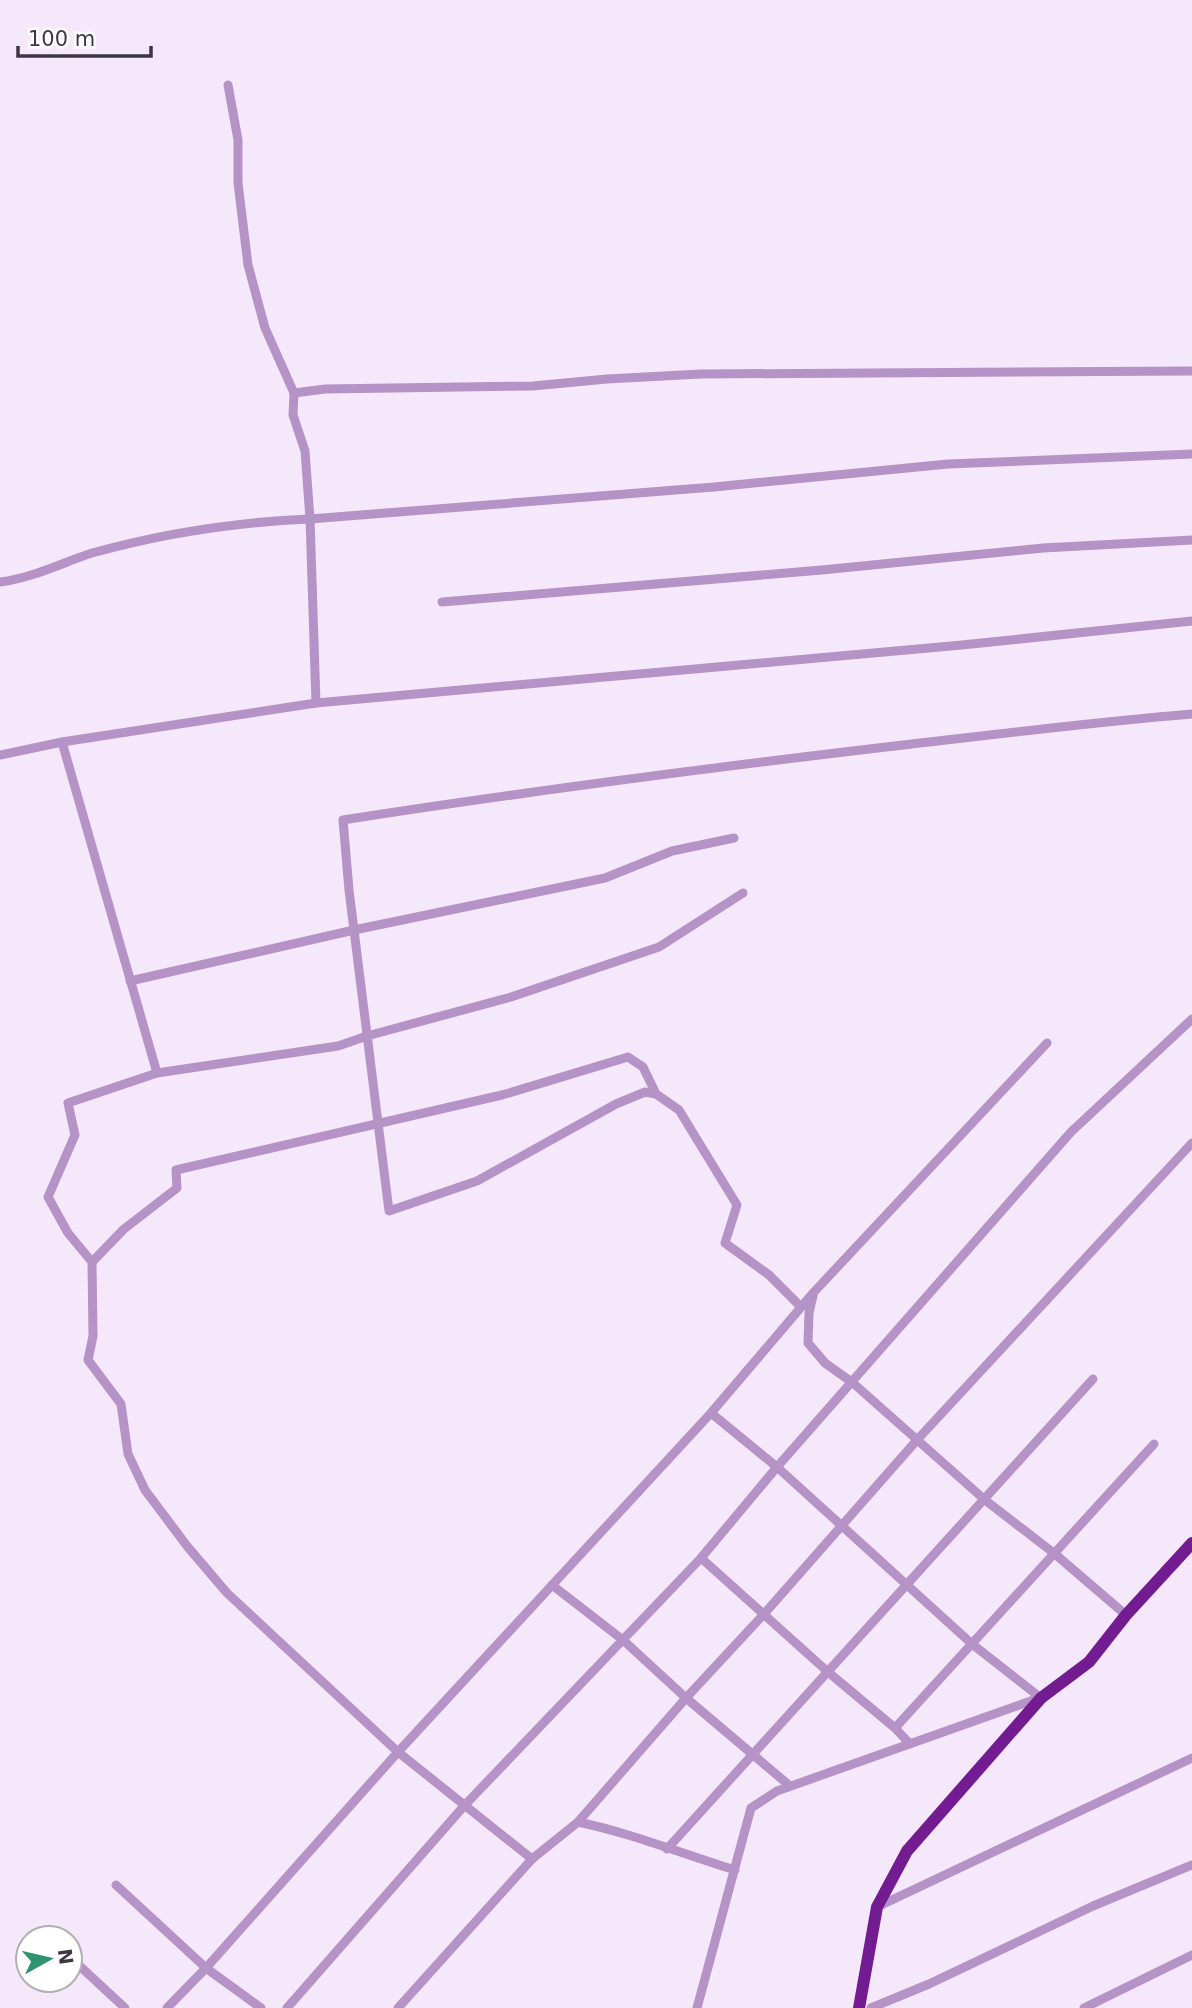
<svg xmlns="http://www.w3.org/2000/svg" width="1192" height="2008" viewBox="0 0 1192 2008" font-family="'DejaVu Sans',sans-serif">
<rect width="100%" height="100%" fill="#f5e8fb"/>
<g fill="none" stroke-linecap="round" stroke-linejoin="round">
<g stroke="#b693c7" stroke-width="9">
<polyline points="228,85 238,140 238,183 248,265 265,328 294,393 293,415 305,451 310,519 316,703"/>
<polyline points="294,393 325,389 533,386 607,379 701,374 1192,371"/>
<path d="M0 582C33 578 61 563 92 553 164 533 237 522 310 519L714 487 948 464 1192 454"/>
<polyline points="442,602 822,570 1043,548 1192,540"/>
<polyline points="62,742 157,1073 338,1046 367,1036 511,997 659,947 743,893"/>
<polyline points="0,755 62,742 316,703 962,645 1192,621"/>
<polyline points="130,981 354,930 605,878 672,851 734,838"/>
<polyline points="157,1073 68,1103 75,1135 48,1197 68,1233 92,1262 93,1336 88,1360 121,1404 128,1454 145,1490 187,1546 227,1593 398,1752 532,1859"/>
<path d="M656 1094 645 1092 616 1104 477 1181 389 1211 349 890 343 820C529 791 716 767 903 745 999 734 1095 722 1192 714"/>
<polyline points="92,1262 124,1229 177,1188 176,1170 502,1095 628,1057 643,1067 656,1094 679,1110 737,1205 725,1243 769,1275 801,1307"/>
<polyline points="813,1296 809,1313 808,1343 825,1363 853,1383 985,1500 1055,1554 1126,1615"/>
<polyline points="711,1413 777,1467 972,1644 1041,1698"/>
<polyline points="701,1558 828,1672 895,1728 910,1744"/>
<polyline points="552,1585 623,1640 686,1698 790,1786"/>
<polyline points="895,1728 1154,1444"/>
<path d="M578 1822C631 1833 683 1854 735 1870"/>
<polyline points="667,1849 1093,1379"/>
<polyline points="116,1885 206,1968 261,2008"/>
<polyline points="877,1907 1192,1758"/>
<polyline points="70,1957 125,2008"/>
<polyline points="167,2008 206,1968 398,1752 711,1413 814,1292 1047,1043"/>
<polyline points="287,2008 464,1806 701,1558 777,1467 1071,1132 1192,1019"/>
<polyline points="398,2008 532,1859 578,1822 686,1698 764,1614 917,1440 1192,1143"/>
<polyline points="697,2008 751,1808 777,1791 1039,1698"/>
<polyline points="871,2008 929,1984 1093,1906 1192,1865"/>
<polyline points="1084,2008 1192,1955"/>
</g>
<polyline stroke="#731c92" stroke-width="12" points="859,2008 877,1907 907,1851 1041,1698 1089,1662 1126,1615 1192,1543"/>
</g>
<g transform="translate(49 1959) rotate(82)"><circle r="33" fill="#ffffff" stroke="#b2afb3" stroke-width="2"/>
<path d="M0-5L12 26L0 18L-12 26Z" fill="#2f936f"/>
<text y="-10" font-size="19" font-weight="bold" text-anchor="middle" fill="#3e3642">N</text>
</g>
<path d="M18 46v10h133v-10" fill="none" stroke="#3e3642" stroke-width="3.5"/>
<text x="28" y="46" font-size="21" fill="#3e3642" stroke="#ffffff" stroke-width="5" paint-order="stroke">100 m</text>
</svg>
